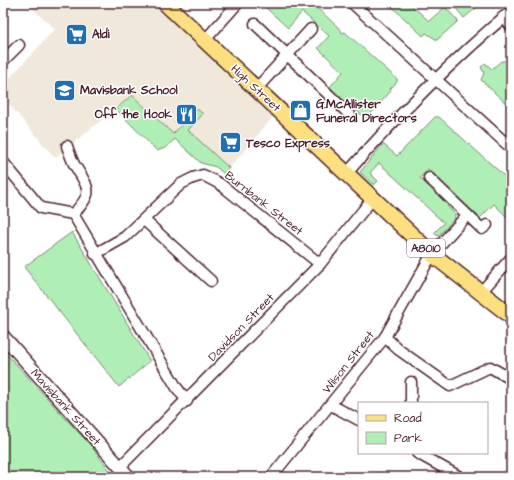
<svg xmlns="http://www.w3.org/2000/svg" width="514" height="480" viewBox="0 0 514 480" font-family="'Architects Daughter',sans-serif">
<rect width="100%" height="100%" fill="#fff"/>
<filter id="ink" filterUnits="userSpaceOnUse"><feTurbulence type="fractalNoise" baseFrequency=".025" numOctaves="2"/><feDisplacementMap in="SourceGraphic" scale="8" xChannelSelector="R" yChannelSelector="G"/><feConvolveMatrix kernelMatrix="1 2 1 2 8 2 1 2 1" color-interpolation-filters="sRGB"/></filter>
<g filter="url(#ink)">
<polygon fill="#f0e8da" points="26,3 166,3 279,110 224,174 216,167 201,163 132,95 55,158 3,97 3,85 55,29"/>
<g fill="#afefb6" stroke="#7c8770">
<polygon points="264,3 312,3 341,30 342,33 345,32 397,79 397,82 390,89 391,91 366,119 329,88 343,72 318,48 329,36 302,12 288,28 265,7 266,5"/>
<polygon points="388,3 409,3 429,21 445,7 458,21 437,40 426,33 423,36 421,34"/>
<polygon points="455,3 482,3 464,18 453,5"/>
<polygon points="501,61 506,61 511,66 511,108 481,80 484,73 481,67 485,63 492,69"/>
<polygon points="132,95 173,134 197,109 203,114 188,130 229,168 224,174 216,167 201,163 175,139 165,148 157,151 116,109"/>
<polygon points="435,117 439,117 511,182 511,221 494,204 480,218 428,169 420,178 449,204 447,206 455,214 455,218 438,236 434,233 444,223 379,163 370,173 378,181 374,185 360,172 383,144 397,156"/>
<polygon points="72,232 150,361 119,387 24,267"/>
<polygon points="3,350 91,446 115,477 3,477"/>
</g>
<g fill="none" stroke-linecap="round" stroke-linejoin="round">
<defs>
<g id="minor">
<polyline points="352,3 511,148"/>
<polyline points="503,17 511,26"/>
<polyline points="255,24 350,115"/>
<polyline points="205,40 238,3"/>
<polyline points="3,61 19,45"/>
<polyline points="257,88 311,29"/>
<path d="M67 146C69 152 71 158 74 164 88 188 96 191 73 214"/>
<polyline points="3,162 41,208 73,214"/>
<path d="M347 173C398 115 452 61 511 11"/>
<polyline points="429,178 482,229 487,225"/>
<polyline points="73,214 177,388 187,401"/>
<polyline points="144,220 211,281"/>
<polyline points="95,254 125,237 181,184 193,178 203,175 220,184 320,264"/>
<polyline points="481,292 511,258"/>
<polyline points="385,337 399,350 450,386 490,367 511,379"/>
<polyline points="411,382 411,403"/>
<polyline points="331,405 359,420"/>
<polyline points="417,453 460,477"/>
<polyline points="120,467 320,264 373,198"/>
<polyline points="271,477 385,337 432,254 467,215"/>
</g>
<polyline id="tertiary" points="3,336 129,477"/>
<polyline id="primary" points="165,3 432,254 511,316"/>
</defs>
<use href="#minor" stroke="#4a1f2b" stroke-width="13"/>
<use href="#tertiary" stroke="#4a1f2b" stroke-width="15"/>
<use href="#primary" stroke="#4a1f2b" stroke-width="18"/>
<use href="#minor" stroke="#fff" stroke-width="10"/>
<use href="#tertiary" stroke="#fff" stroke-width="12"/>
<use href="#primary" stroke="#fce080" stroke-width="15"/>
</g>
</g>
<defs>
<symbol id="supermarket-square" viewBox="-11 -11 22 22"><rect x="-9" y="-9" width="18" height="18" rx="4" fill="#1f6fb2" stroke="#fff"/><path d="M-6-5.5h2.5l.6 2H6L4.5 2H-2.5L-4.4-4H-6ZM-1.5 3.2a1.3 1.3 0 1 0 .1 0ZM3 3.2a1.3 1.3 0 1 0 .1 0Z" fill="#fff"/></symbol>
<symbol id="school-square" viewBox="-11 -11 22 22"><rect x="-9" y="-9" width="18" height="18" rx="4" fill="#1f6fb2" stroke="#fff"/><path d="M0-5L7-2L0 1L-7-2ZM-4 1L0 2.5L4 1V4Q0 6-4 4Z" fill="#fff"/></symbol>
<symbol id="shop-square" viewBox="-11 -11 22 22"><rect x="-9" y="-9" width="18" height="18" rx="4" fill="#1f6fb2" stroke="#fff"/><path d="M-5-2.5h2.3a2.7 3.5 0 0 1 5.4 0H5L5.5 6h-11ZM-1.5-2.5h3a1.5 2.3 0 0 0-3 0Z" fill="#fff"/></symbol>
<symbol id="restaurant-square" viewBox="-11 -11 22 22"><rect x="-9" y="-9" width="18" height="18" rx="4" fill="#1f6fb2" stroke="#fff"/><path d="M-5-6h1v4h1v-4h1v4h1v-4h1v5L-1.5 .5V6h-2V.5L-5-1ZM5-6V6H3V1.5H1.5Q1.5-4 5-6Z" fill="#fff"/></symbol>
</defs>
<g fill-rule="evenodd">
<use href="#supermarket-square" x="64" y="22" width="25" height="25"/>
<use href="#school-square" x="52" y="78" width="25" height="25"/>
<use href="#shop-square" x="288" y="98" width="25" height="25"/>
<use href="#restaurant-square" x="174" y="102" width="25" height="25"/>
<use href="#supermarket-square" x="218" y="130" width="25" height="25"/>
</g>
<g text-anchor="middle" stroke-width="3" stroke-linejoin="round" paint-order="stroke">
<rect fill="#fff" stroke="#80626b" stroke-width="1" x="407" y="239" width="38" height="18" rx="3"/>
<g font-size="11" font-weight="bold" fill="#4a1f2b">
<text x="426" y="252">A8010</text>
</g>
<g font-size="12" font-weight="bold" fill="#4a1f2b" stroke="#fff" text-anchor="start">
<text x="92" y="38">Aldi</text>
<text x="80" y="94">Mavisbank School</text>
<text x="316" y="108">G.McAllister<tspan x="316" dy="14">Funeral Directors</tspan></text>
<text x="172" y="118" text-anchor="end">Off the Hook</text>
<text x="246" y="147">Tesco Express</text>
</g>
<g font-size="12" fill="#4a1f2b" stroke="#fff">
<text transform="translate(256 88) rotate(43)" y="4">High Street</text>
<text transform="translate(264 203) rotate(38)" y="4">Burnbank Street</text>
<text transform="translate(241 327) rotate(-46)" y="4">Davidson Street</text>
<text transform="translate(348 362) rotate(-52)" y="4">Wilson Street</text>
<text transform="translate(66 407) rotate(48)" y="4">Mavisbank Street</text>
</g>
</g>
<rect width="514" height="480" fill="none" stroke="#fff" stroke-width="16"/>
<rect x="8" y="8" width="498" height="464" fill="none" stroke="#4a1f2b" stroke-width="1.5" filter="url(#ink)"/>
<rect x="358" y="402" width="130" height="52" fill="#ffffff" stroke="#b7a5aa"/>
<rect x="366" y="415" width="20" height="6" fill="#fce080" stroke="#b7a5aa"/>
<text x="394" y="422" font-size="12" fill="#4a1f2b">Road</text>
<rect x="366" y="432" width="20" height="12" fill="#afefb6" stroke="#b7a5aa"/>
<text x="394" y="442" font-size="12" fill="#4a1f2b">Park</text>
</svg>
